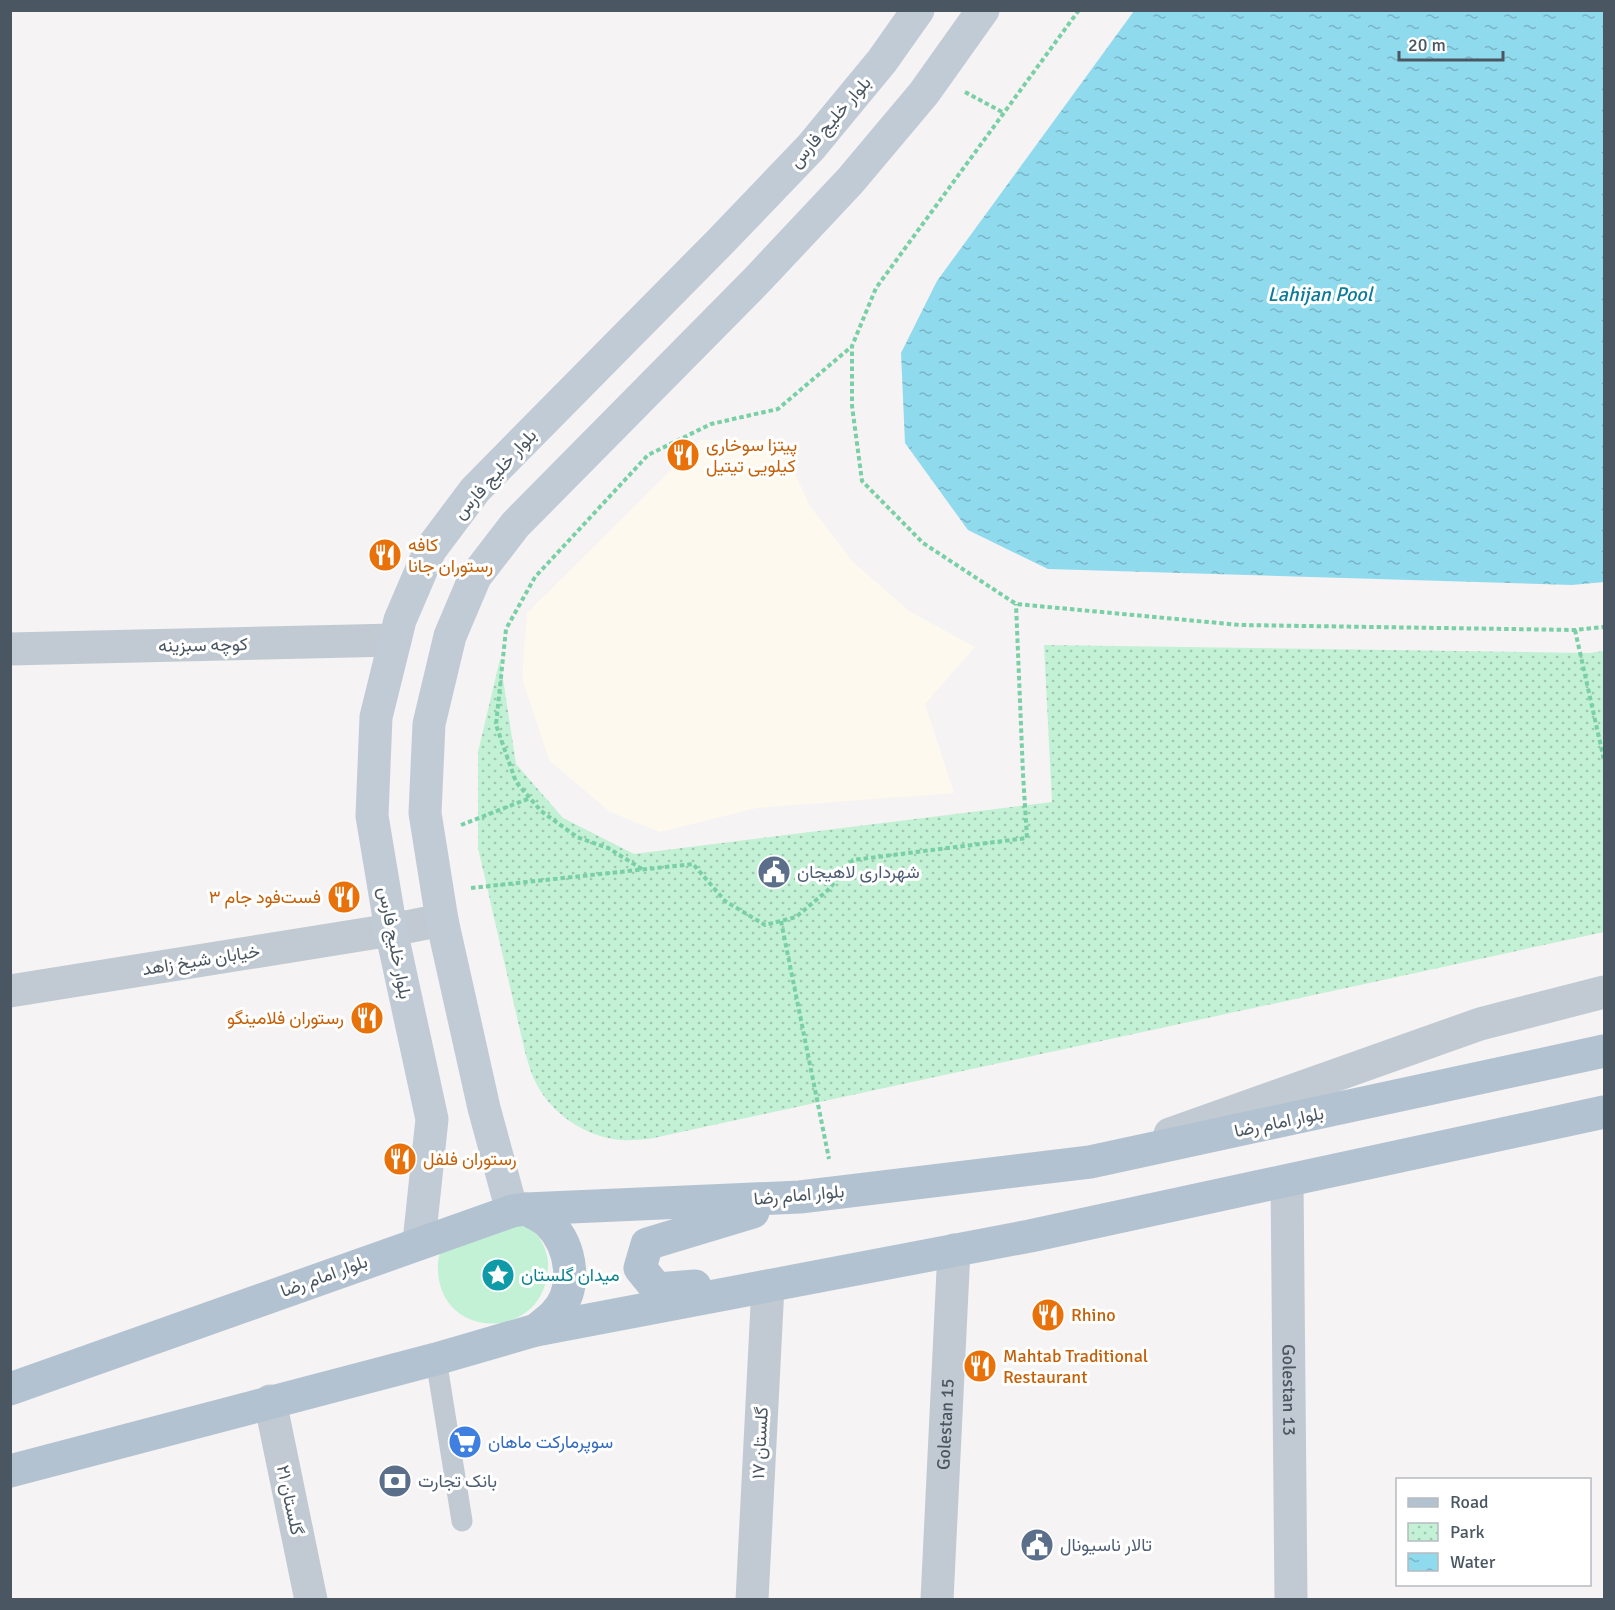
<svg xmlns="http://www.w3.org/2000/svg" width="1615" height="1610" viewBox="0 0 1615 1610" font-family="Signika,Vazirmatn,sans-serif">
<defs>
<pattern id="park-dots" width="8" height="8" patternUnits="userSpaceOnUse" patternTransform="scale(1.5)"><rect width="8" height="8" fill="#c3f1d5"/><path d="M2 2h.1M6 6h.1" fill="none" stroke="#a0c6b0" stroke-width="1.8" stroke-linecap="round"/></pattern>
<pattern id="water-ripples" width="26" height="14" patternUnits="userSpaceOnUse" patternTransform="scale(1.5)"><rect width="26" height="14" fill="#90daee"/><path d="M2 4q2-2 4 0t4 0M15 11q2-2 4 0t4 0" fill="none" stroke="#78b4c4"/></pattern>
</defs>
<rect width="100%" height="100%" fill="#f5f3f3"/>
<polygon fill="#fdf9ef" points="701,440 779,440 810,506 852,561 909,611 975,647 925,704 954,793 757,808 660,832 610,812 549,760 522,678 527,613"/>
<path fill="#c3f1d5" d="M498 1214C508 1218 523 1222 532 1229 541 1237 549 1254 548 1266 546 1342 440 1342 438 1270 437 1264 439 1258 440 1252Z"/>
<path fill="url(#park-dots)" d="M1044 645 1589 653 1604 651V932L649 1139C640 1139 630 1141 621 1140 584 1137 549 1112 534 1079 530 1071 528 1061 525 1052L478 848V752L500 659 516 764 563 818 634 854 1052 802Z"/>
<polygon fill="url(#water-ripples)" points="1134,11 1604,11 1604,582 1572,585 1048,569 968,530 905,443 901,353 937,281"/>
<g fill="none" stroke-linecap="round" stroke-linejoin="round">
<g stroke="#7ad0a6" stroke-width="4" stroke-dasharray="4.5 3" stroke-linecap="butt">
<polyline points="1079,10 876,288 852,346 852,406 862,481 923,543 1016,604 1240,625 1575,630 1604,627"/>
<polyline points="965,92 1004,113"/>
<polyline points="1575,630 1604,760"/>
<polyline points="461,825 530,798"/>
<polyline points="642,869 608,848 577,837 541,811 516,782 496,725 506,629 535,577 648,455 711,424 778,409 851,347"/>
<polyline points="471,888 693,864 725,901 765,925 796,917 828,890 853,860 1027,838 1023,774 1016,604"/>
<polyline points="781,921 829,1159"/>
</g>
<polyline stroke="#c1cad2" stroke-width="21" points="436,1359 462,1521"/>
<g stroke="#c1cad2" stroke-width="33">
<polyline points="10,649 395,640"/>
<polyline points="1170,1134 1480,1024 1604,992"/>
<path id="s1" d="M1287 1182 1291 1600"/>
<polyline points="270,1401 311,1600"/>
<polyline points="752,1600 768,1286"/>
<path id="s2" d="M937 1600 954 1250"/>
</g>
<polyline stroke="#c1cad2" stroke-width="33" points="10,991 391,930 442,920"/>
<g stroke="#c1cbd6" stroke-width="33">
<polyline points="512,1211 484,1108 442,920 425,813 429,724 450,636 475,577 515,525 757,280 850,181 924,93 983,10"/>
<polyline points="419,1242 432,1119 391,930 372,816 376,717 400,620 430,550 475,490 719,243 811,147 882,61 918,10"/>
</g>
<g stroke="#b3c2d1" stroke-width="33">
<path d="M526 1209C533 1213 543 1217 549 1223 572 1247 579 1290 554 1315 548 1321 542 1325 536 1330"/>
<polyline points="695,1286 657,1289 640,1268 647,1244 753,1212"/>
<polyline points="10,1389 512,1211 526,1209 800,1197 1090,1162 1604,1051"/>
<polyline points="10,1471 436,1359 536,1330 1030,1236 1604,1112"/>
</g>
</g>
<defs>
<symbol id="restaurant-disc" viewBox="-11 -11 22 22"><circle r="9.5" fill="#e8710a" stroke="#fff"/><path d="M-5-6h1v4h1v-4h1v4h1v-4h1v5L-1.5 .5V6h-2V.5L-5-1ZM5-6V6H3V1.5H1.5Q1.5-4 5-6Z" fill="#fff"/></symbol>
<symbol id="civic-disc" viewBox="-11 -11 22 22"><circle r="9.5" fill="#5c6f8a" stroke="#fff"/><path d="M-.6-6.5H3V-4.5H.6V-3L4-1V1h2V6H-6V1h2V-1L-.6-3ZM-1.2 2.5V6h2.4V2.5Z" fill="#fff"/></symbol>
<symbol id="sight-disc" viewBox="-11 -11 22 22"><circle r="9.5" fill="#0f9aa8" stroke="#fff"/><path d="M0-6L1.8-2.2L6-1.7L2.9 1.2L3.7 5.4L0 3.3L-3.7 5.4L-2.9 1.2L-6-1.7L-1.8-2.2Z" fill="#fff"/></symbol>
<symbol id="supermarket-disc" viewBox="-11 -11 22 22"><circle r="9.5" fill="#3f7fe0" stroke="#fff"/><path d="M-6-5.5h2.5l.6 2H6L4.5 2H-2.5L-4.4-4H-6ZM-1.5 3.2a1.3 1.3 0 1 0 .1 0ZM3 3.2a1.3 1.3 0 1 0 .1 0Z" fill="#fff"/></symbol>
<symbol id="bank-disc" viewBox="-11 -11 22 22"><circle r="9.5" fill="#5c6f8a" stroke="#fff"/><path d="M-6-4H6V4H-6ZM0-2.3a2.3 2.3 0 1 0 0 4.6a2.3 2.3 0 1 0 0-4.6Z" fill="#fff"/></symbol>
</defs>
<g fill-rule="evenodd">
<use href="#restaurant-disc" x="664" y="436" width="38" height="38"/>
<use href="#restaurant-disc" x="366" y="536" width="38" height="38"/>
<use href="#civic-disc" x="755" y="853" width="38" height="38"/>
<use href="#restaurant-disc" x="325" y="878" width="38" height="38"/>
<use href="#restaurant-disc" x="348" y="999" width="38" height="38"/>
<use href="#restaurant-disc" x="381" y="1140" width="38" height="38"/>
<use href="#sight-disc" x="479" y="1256" width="38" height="38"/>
<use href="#restaurant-disc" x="1029" y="1296" width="38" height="38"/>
<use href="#restaurant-disc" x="961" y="1347" width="38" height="38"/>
<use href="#supermarket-disc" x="446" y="1423" width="38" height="38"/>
<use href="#bank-disc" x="376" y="1462" width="38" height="38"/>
<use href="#civic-disc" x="1018" y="1526" width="38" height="38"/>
</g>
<g text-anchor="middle" stroke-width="6" stroke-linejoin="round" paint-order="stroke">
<g font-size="18" fill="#4a5661" stroke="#fff">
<text transform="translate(830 122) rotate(-49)" y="6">بلوار خلیج فارس</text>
<text transform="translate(495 474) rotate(-48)" y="6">بلوار خلیج فارس</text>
<text transform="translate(203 645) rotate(-1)" y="6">کوچه سبزینه</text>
<text transform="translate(395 943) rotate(79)" y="6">بلوار خلیج فارس</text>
<text transform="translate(201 960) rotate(-9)" y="6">خیابان شیخ زاهد</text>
<text transform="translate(1279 1122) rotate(-12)" y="6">بلوار امام رضا</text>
<text transform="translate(799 1195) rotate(-5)" y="6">بلوار امام رضا</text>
<text transform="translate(324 1276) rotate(-20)" y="6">بلوار امام رضا</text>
<text dy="6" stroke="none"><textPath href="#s1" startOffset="208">Golestan 13</textPath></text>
<text dy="6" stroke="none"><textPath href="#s2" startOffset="176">Golestan 15</textPath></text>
<text transform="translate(760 1443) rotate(-87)" y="6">گلستان ۱۷</text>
<text transform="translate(290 1500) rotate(78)" y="6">گلستان ۲۱</text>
</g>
<g font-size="18" fill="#c56008" stroke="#fff" text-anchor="start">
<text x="706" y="451">پیتزا سوخاری<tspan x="706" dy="21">کیلویی تیتیل</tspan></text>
<text x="408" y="551">کافه<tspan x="408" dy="21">رستوران جانا</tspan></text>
<text x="321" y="903" text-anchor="end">فست‌فود جام ۳</text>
<text x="344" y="1024" text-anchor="end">رستوران فلامینگو</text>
<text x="423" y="1165">رستوران فلفل</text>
<text x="1071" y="1321">Rhino</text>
<text x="1003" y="1362">Mahtab Traditional<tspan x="1003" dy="21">Restaurant</tspan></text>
</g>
<g font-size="18" fill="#4e5e75" stroke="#fff" text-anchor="start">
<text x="797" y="878">شهرداری لاهیجان</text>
<text x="418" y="1487">بانک تجارت</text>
<text x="1060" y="1551">تالار ناسیونال</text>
</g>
<g font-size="18" fill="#0d838f" stroke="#fff" text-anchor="start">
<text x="521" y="1281">میدان گلستان</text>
</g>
<g font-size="18" fill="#366cbe" stroke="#fff" text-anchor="start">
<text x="488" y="1448">سوپرمارکت ماهان</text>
</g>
<g font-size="20" font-style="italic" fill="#0c7c9b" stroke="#fff">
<text x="1320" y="301">Lahijan Pool</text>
</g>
</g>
<rect width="1615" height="1610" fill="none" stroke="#4a5661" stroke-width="24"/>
<rect x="1396" y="1478" width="195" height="108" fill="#ffffff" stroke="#b7bbc0" stroke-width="1.5"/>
<rect x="1408" y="1498" width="30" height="9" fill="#b3c2d1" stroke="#b7bbc0" stroke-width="1.5"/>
<text x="1450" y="1508" font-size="18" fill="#4a5661">Road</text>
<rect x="1408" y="1523" width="30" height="18" fill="url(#park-dots)" stroke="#b7bbc0" stroke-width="1.5"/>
<text x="1450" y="1538" font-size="18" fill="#4a5661">Park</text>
<rect x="1408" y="1553" width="30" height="18" fill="url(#water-ripples)" stroke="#b7bbc0" stroke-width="1.5"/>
<text x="1450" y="1568" font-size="18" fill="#4a5661">Water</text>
<path d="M1399 51v9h104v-9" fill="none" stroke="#4a5661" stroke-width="3"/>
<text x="1408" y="51" font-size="18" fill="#4a5661" stroke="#ffffff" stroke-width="4.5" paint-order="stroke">20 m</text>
</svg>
